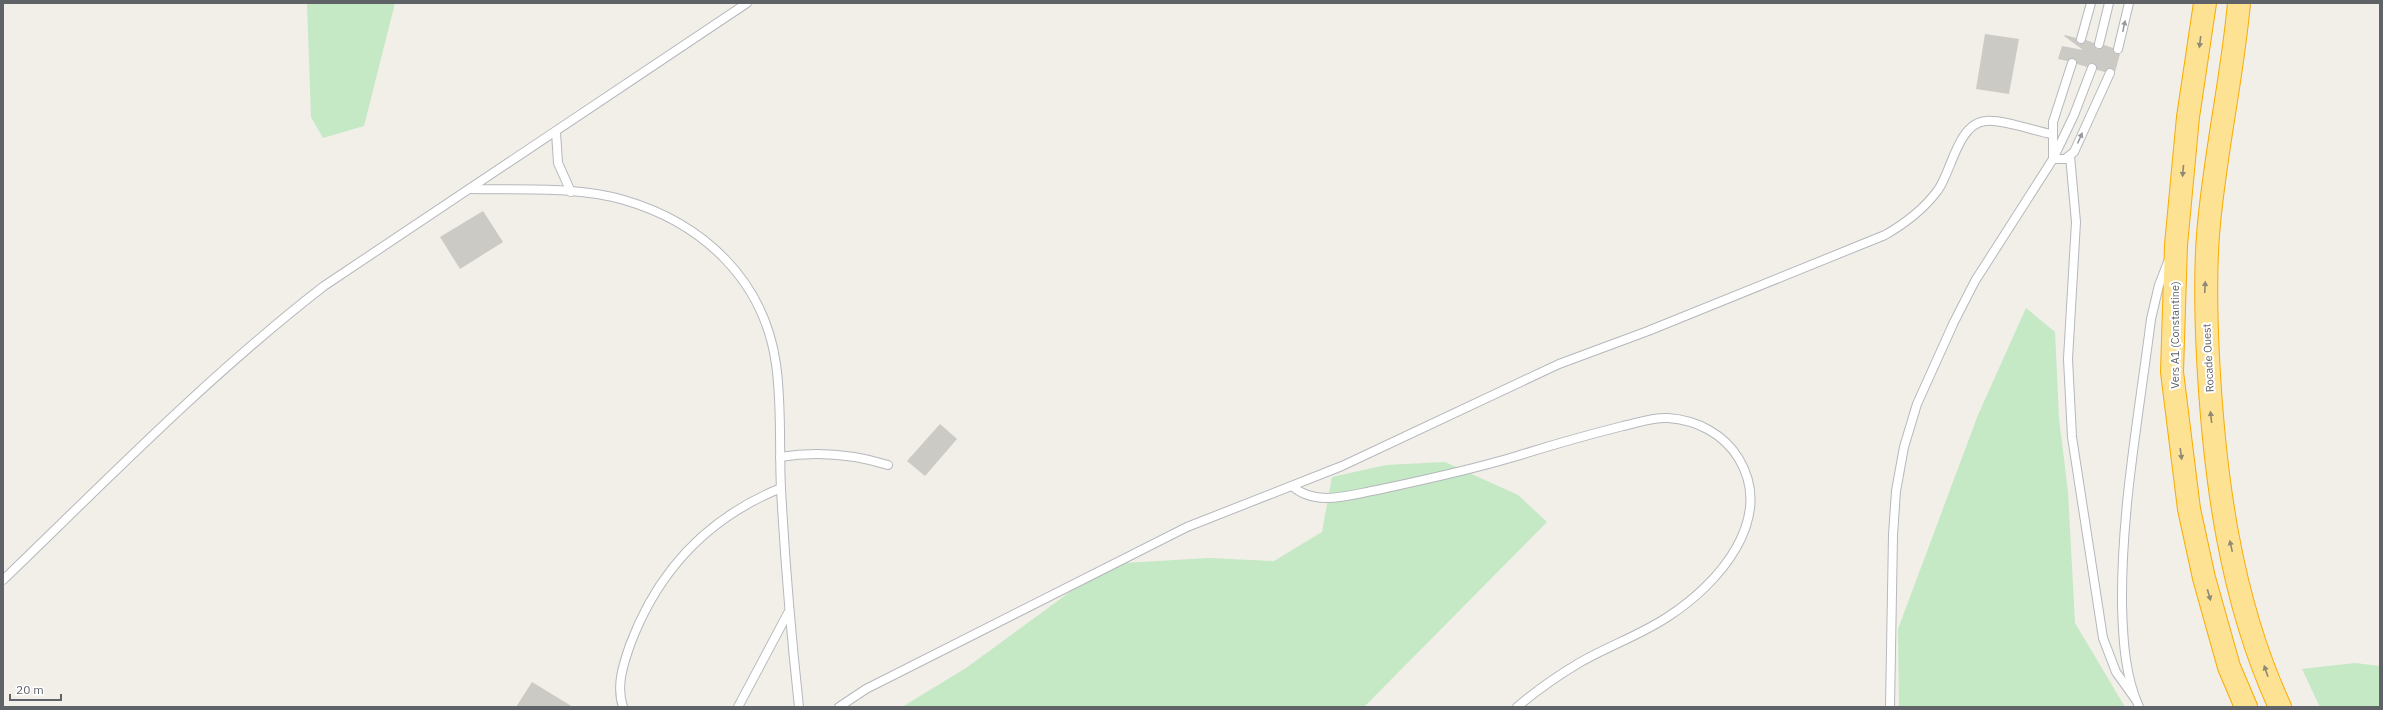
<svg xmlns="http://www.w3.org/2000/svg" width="2383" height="710" viewBox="0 0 2383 710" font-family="'IBM Plex Sans',sans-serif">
<rect width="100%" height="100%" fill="#f1efe8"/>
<g fill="#c5e8c5">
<polygon points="307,3 395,3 364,126 323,138 311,117"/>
<polygon points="2026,308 2055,332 2059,418 2068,492 2075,623 2125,707 1899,707 1898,629 1978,415"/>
<polygon points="1445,462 1518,495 1547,522 1364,707 902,707 966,668 1108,564 1208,558 1274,561 1322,532 1332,477 1386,465"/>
<polygon points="2355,663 2380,666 2380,707 2320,707 2302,669"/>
</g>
<g fill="#cccac5">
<polygon points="1985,34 2019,39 2009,94 1976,89"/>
<polygon points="2065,35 2076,38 2079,44 2086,40 2094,43 2097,49 2104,45 2113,48 2115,53 2120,54 2115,72 2110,68 2105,72 2097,70 2094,63 2089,64 2087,67 2077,64 2073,58 2067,61 2058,59 2062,46 2083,50 2064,36"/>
<polygon points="483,211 503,242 460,269 440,237"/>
<polygon points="940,424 957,439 925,476 907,461"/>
<polygon points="532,682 573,707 516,707"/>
</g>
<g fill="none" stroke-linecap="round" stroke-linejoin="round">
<defs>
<g id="lane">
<polyline points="2081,39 2091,3"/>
<polyline points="2099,44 2109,3"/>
<polyline points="2118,49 2129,3"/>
<polyline points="556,132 558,163 571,192"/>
<polyline points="2070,156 2076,222 2068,359 2072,437 2103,638 2116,672 2136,700"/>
<polyline points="2053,159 2065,159 2074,152 2110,73"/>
<polyline points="2053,159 2053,122 2072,63"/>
<path d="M470 189C519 190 577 186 624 200 703 223 764 280 776 364 782 405 779 448 781 489 785 562 791 634 799 707"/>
<path d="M780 457C817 451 852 454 888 465"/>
<path d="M1292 486C1316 507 1349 495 1377 490 1424 480 1471 470 1517 456 1552 445 1587 435 1623 426 1637 423 1653 417 1668 418 1697 420 1724 434 1739 459 1775 520 1718 584 1669 616 1641 635 1608 646 1579 663 1557 676 1536 691 1517 707"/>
<path d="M3 580C107 480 209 375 324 286L747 3"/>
<path d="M623 707C616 686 623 665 630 645 658 570 707 518 781 488"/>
<polyline points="738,707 788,613"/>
<path d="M839 707 866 689 1187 527 1342 466 1559 364 1648 331 1885 235C1906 223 1924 209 1938 190 1952 170 1958 123 1986 121 2001 119 2035 131 2051 134"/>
<polyline points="1890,707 1893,535 1896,491 1904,447 1917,404 1954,322 1975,281 2053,159 2074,115 2092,68"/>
<path d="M2139 707C2125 676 2123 640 2122 606 2121 509 2139 415 2151 319L2159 285 2168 262"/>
</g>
<g id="highway">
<polyline points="2205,3 2188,117 2176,245 2172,372 2189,509 2204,578 2229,667 2246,707"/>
<path d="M2239 3C2232 81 2214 157 2208 235 2205 276 2206 316 2208 357 2214 474 2230 599 2280 707"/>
</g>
</defs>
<use href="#lane" stroke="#b5b8bc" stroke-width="10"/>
<use href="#highway" stroke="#f9ab00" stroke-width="24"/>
<use href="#lane" stroke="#fff" stroke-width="8"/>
<use href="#highway" stroke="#fde293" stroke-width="22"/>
</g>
<defs><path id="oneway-solid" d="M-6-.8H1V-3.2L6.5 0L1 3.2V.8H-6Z"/></defs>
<g fill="#979a9d">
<use href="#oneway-solid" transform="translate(2124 26) rotate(-78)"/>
<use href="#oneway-solid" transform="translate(2080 138) rotate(-66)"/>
</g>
<g fill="#8e8975">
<use href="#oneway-solid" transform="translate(2200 42) rotate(97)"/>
<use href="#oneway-solid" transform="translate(2183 171) rotate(95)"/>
<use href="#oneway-solid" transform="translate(2205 287) rotate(-87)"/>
<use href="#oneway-solid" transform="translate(2211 417) rotate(-96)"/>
<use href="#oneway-solid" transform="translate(2181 454) rotate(82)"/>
<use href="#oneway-solid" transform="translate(2231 546) rotate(-103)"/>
<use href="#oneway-solid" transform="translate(2209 595) rotate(74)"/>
<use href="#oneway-solid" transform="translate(2266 671) rotate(-109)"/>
</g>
<g text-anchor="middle" stroke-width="4" stroke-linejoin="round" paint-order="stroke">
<g font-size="11" fill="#5f6368" stroke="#fff">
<text transform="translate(2175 335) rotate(-90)" y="4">Vers A1 (Constantine)</text>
<text transform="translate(2208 358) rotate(-93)" y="4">Rocade Ouest</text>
</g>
</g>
<rect width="2383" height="710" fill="none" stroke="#5f6368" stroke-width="8"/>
<path d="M10 694v6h51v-6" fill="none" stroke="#5f6368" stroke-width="2"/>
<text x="16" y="694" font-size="12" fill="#5f6368" stroke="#ffffff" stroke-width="3" paint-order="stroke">20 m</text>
</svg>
